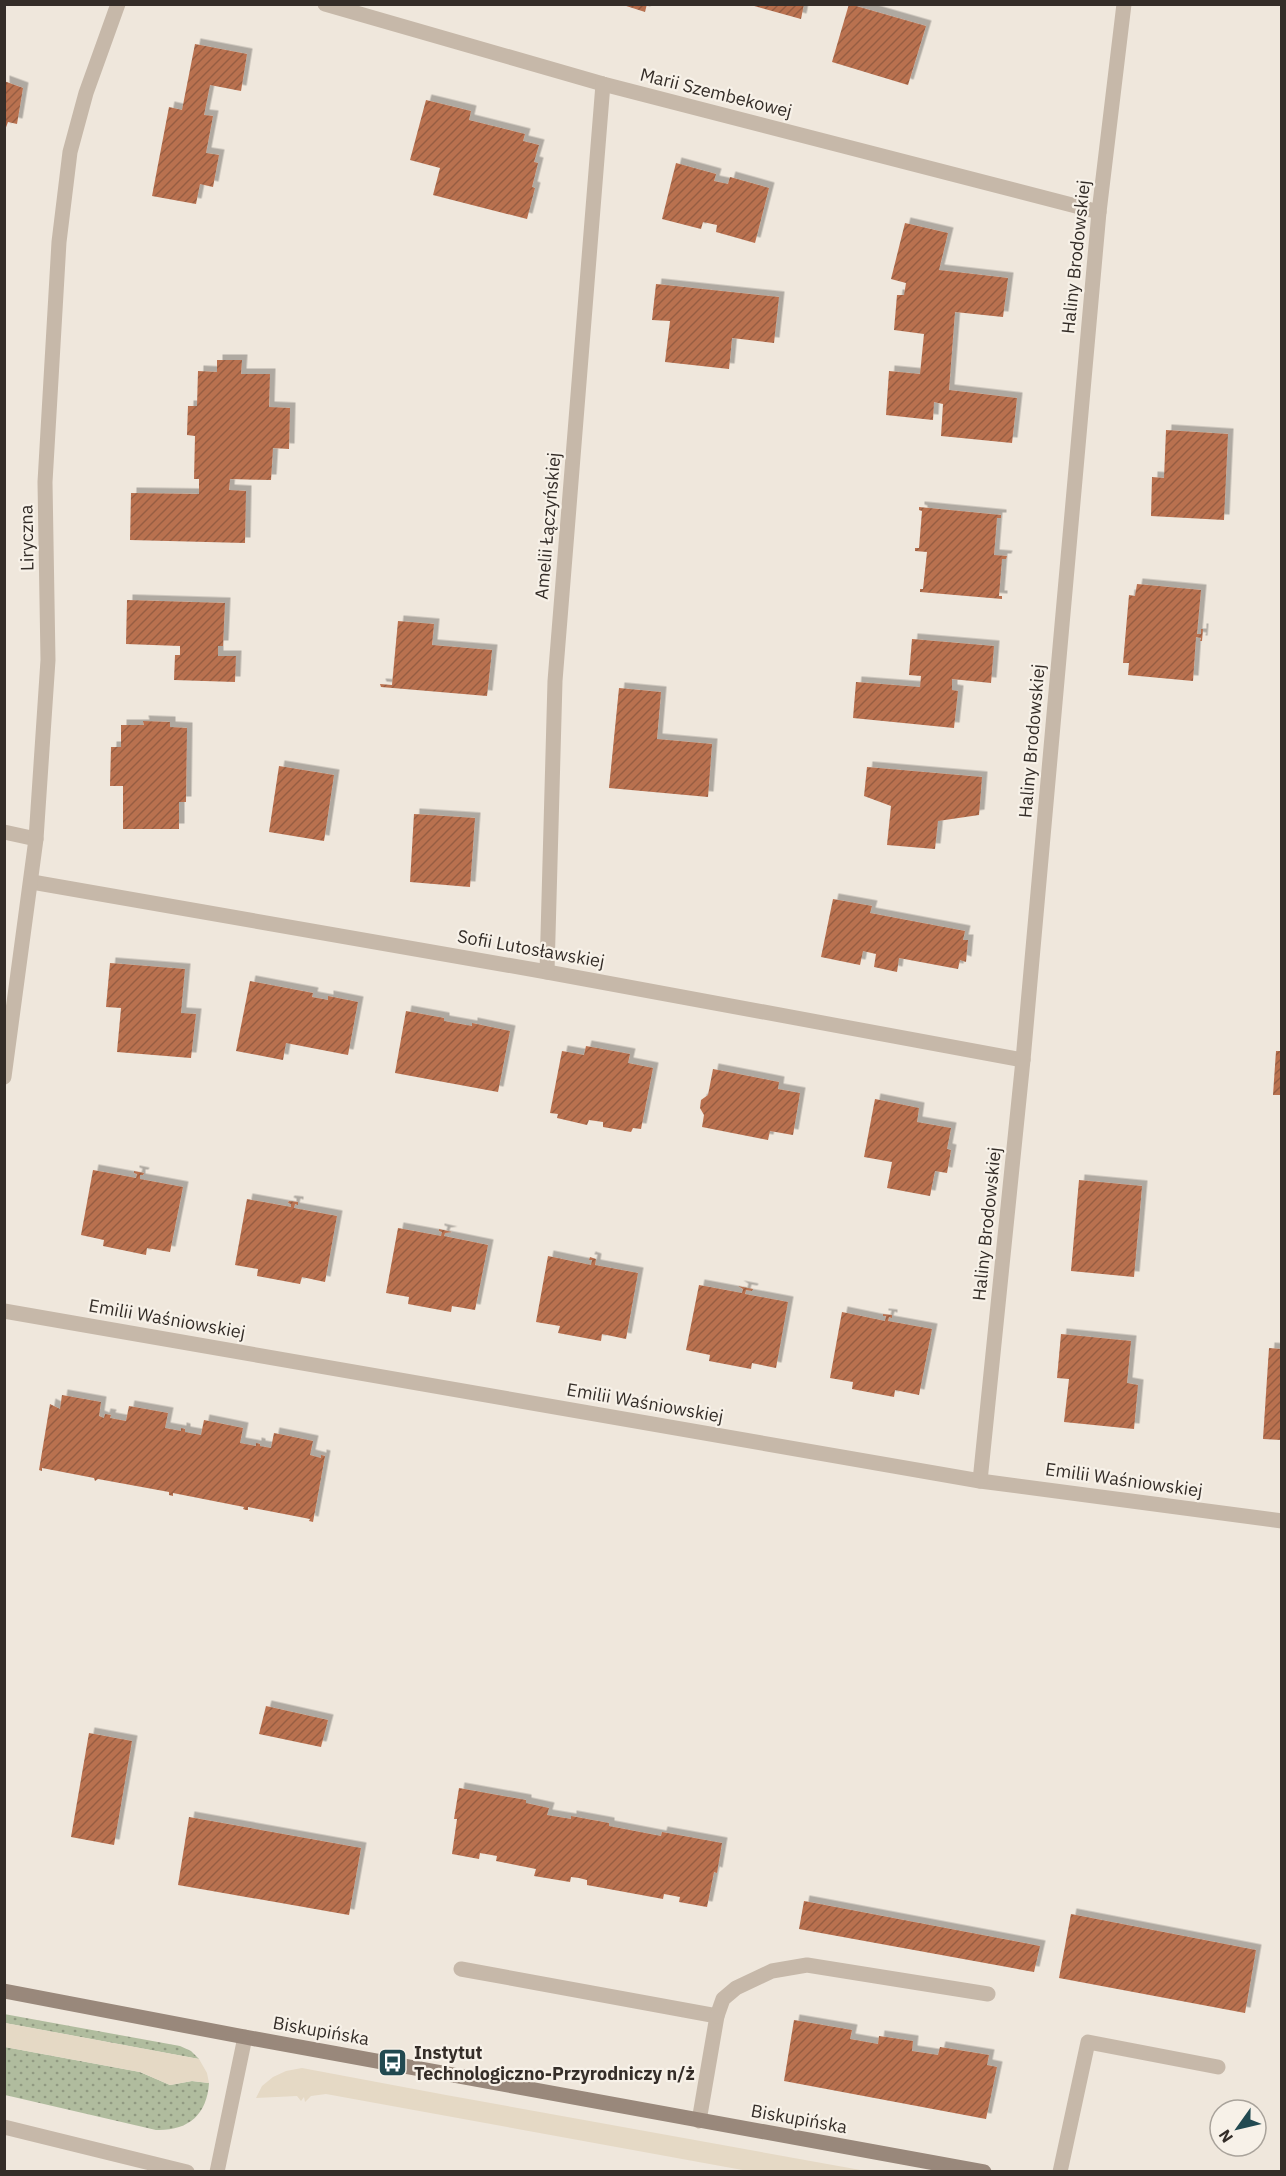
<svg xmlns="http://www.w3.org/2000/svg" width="1286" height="2176" viewBox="0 0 1286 2176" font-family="'IBM Plex Sans',sans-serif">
<defs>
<pattern id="grass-dots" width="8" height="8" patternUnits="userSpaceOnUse" patternTransform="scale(1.5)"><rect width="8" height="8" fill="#b0bc9e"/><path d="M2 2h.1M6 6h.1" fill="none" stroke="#909981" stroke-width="1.8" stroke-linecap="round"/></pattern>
<pattern id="building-hatch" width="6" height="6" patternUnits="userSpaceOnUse" patternTransform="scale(1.5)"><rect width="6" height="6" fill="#b97150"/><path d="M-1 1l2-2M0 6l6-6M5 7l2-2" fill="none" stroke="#975d42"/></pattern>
<filter id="shadow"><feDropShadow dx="5.5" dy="-5.5" stdDeviation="0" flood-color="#0004"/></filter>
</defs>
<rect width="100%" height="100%" fill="#efe7dc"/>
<g fill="url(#grass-dots)">
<polygon points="4,2014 180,2046 191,2051 199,2059 5,2023"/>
<path d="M5 2047 140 2072 170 2085 192 2081 209 2083C207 2115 188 2131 156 2130L5 2095Z"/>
</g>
<g fill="#e5d9c5">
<polygon points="5,2023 199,2059 207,2073 209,2083 192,2081 170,2085 140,2072 5,2047"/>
<polygon points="302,2068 446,2095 866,2171 748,2171 326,2094 311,2096 305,2102 304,2097 301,2101 297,2096 256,2098 262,2086 273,2077 286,2071"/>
</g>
<g fill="url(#building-hatch)" filter="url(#shadow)">
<polygon points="620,4 647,4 645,12"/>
<polygon points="747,4 804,4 801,19"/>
<polygon points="849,4 926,26 908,85 832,62"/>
<polygon points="195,44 247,54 241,91 210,85 204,115 213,116 206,153 219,155 213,187 200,184 196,204 152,196 169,107 182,110"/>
<polygon points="4,81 23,88 17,124 8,122 5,130"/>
<polygon points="426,100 471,111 469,120 525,134 523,141 539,145 534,162 538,163 532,187 535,188 527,219 433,195 440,168 410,160"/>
<polygon points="676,163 716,174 714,181 728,184 730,177 769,188 755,243 716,232 717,225 703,222 701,229 662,219"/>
<polygon points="905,223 948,233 939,270 1008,278 1003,317 955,312 949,390 1017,398 1012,443 941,436 943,404 934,402 933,420 886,415 889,371 920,374 924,334 894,330 897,295 904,295 906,283 891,279"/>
<polygon points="656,284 779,297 774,343 732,338 729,369 665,362 670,321 652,320"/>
<polygon points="217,360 242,360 241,374 270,374 269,407 290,408 289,449 273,448 271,480 230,479 229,490 246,491 245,543 130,540 131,493 199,494 199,479 194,479 195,436 187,435 188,406 197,406 198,371 217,372"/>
<polygon points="1166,430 1228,434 1224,520 1151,516 1152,477 1164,478"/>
<polygon points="919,507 1001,515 1001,518 997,518 994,555 1007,556 1006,559 1002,559 999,596 1002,596 1002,599 920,592 920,589 923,589 927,552 915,551 915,548 919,548 922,511 919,510"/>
<polygon points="1137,584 1201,590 1197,634 1201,634 1201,629 1203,629 1202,641 1200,641 1201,638 1196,637 1193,681 1128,675 1129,663 1123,663 1129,595 1135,596"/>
<polygon points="127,600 225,603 223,646 218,646 218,656 236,656 235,682 174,680 175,655 180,655 180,646 126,644"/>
<polygon points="398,621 434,624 432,645 492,650 487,696 381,687 380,684 392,685"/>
<polygon points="912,639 994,646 991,683 952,679 952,690 958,691 954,728 853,718 856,682 920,687 921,676 909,675"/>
<polygon points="619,688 661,692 657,739 712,744 708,797 609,788"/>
<polygon points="143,721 170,722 170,727 187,728 186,802 179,802 179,829 123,829 123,786 110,786 111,747 121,747 121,725 144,725"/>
<polygon points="279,766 334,775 324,841 269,832"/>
<polygon points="867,767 982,777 979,815 938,821 935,849 887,845 891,806 864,796"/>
<polygon points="414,814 475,818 470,887 410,882"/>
<polygon points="833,899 872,906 870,913 965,931 963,940 968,940 966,962 960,960 958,969 899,958 897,972 874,967 876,954 863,951 860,965 821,957"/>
<polygon points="110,963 185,969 181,1013 196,1014 191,1058 117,1052 121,1008 106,1007"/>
<polygon points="250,981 313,993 312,997 328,1000 328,996 358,1002 348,1055 286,1043 283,1060 236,1051"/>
<polygon points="406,1011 444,1018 444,1021 472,1026 472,1023 510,1031 498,1092 395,1073"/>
<polygon points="586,1046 630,1054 628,1063 653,1068 641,1129 633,1128 631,1132 603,1127 603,1122 589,1120 587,1125 557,1118 558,1114 550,1113 562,1051 584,1055"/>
<polygon points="1276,1051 1281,1051 1281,1095 1273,1095"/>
<polygon points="713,1069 779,1082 778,1089 800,1093 793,1135 770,1131 768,1140 702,1127 704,1115 700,1108 701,1100 708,1095"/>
<polygon points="875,1099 919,1108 917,1122 951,1128 947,1149 951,1150 947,1173 935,1171 930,1196 887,1188 892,1162 864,1157"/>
<polygon points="93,1170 136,1178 137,1174 134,1173 134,1171 144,1173 143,1175 140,1175 140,1179 183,1187 170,1252 147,1248 146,1255 103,1246 104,1240 81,1235"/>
<polygon points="1079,1180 1142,1186 1134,1277 1071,1271"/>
<polygon points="247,1199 291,1207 291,1204 288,1203 289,1201 298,1202 298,1205 295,1204 294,1208 337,1216 325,1282 302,1277 300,1284 257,1276 258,1269 235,1265"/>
<polygon points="398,1228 441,1236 442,1232 439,1231 439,1229 452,1232 445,1233 444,1236 488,1245 475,1310 452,1306 451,1312 408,1304 409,1297 386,1293"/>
<polygon points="548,1256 591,1265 592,1260 589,1260 590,1257 596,1259 595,1265 638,1273 626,1339 602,1334 601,1341 558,1333 560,1326 536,1322"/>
<polygon points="699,1285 742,1293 743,1289 738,1286 753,1289 752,1291 746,1290 745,1294 788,1302 776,1368 752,1363 751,1369 709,1361 710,1355 686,1350"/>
<polygon points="842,1312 885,1321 886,1316 883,1316 883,1314 892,1315 892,1318 889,1317 888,1321 932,1329 919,1395 895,1390 894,1397 852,1389 853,1382 830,1378"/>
<polygon points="1061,1334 1131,1341 1127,1383 1138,1385 1134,1429 1064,1422 1069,1379 1057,1378"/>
<polygon points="1269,1348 1281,1349 1281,1440 1263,1439"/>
<polygon points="62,1395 101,1402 99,1416 104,1418 105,1414 111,1415 110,1418 126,1421 129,1406 168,1413 165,1428 181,1431 181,1428 185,1429 185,1432 201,1435 204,1420 243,1428 240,1443 256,1446 256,1443 260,1444 260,1446 271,1448 274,1433 313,1441 310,1455 321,1458 321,1455 325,1456 313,1522 309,1521 310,1519 248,1507 248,1510 246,1510 243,1509 244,1507 173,1493 173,1496 169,1495 169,1492 98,1479 95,1481 94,1478 42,1468 42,1471 39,1470 50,1404 60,1409"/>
<polygon points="266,1706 328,1720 321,1747 259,1734"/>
<polygon points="89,1733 132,1741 114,1845 71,1837"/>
<polygon points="459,1788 526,1800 526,1803 549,1808 547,1815 571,1819 571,1816 609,1823 609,1826 661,1836 662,1832 722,1843 717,1873 714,1872 707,1907 679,1902 680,1897 664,1894 663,1899 587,1885 587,1880 579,1878 571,1877 570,1882 534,1876 536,1869 496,1861 497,1856 480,1853 479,1859 452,1854 457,1819 454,1819"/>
<polygon points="189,1817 361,1848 349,1915 178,1885"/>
<polygon points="804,1901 1040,1946 1034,1972 799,1929"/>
<polygon points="1071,1914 1256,1950 1245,2013 1059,1978"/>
<polygon points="794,2020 852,2030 850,2039 878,2044 879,2036 913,2041 912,2051 938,2055 940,2047 989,2055 987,2065 997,2067 986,2119 784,2081"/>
</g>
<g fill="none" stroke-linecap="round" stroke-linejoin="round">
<g stroke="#c6b8a9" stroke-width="15">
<polyline points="461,1969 717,2016 699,2121"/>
<polyline points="717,2016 723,1999 736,1988 772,1971 807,1965 988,1994"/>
<polyline points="4,2127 187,2172"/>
<polyline points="217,2172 245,2037"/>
<polyline points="1060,2172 1088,2042 1218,2067"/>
</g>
<g stroke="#c6b8a9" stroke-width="15">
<polyline points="325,4 603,84 1099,212"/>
<polyline points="4,832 36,839"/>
<polyline points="32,882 547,972 1023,1060"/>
<polyline points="547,972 555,681 603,84"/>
<polyline points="4,1077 36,839 48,660 45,482 59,242 70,152 86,93 118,4"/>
<polyline points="4,1311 980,1481 1282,1521"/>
<polyline points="980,1481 1023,1060 1099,212 1124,4"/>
</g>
<polyline stroke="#99887b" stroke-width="15" points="4,1991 245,2037 984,2172"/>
</g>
<defs>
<symbol id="bus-square" viewBox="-11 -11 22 22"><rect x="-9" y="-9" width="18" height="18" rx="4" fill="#224a51" stroke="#f7f1e8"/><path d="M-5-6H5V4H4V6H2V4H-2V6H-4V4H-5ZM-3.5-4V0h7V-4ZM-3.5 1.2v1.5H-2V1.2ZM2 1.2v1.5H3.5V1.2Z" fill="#fff"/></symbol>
</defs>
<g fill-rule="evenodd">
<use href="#bus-square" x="376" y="2046" width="33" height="33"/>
</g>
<g text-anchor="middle" stroke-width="4.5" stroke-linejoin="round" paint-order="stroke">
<g font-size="18" fill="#342d28" stroke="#f7f1e8">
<text transform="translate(716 93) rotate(14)" y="6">Marii Szembekowej</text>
<text transform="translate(1076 257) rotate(-84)" y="6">Haliny Brodowskiej</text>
<text transform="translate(548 526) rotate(-85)" y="6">Amelii Łączyńskiej</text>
<text transform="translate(27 538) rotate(-91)" y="6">Liryczna</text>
<text transform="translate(1032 741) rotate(-85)" y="6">Haliny Brodowskiej</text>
<text transform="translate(531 949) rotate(10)" y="6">Sofii Lutosławskiej</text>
<text transform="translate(987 1224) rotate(-84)" y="6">Haliny Brodowskiej</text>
<text transform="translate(167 1319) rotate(10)" y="6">Emilii Waśniowskiej</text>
<text transform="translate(645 1403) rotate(10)" y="6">Emilii Waśniowskiej</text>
<text transform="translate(1124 1480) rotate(8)" y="6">Emilii Waśniowskiej</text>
<text transform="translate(321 2031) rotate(10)" y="6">Biskupińska</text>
<text transform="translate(799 2119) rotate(10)" y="6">Biskupińska</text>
</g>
<g font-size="18" font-weight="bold" fill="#342d28" stroke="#f7f1e8" text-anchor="start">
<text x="414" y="2059">Instytut<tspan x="414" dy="21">Technologiczno-Przyrodniczy n/ż</tspan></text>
</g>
</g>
<rect width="1286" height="2176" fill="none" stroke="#342d28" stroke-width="12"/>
<g transform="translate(1238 2128) rotate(236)"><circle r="28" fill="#f7f1e8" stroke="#a9a39b" stroke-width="1.5"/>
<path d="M0-4.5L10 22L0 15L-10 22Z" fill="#224a51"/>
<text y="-9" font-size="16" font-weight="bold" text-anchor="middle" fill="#342d28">N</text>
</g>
</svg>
